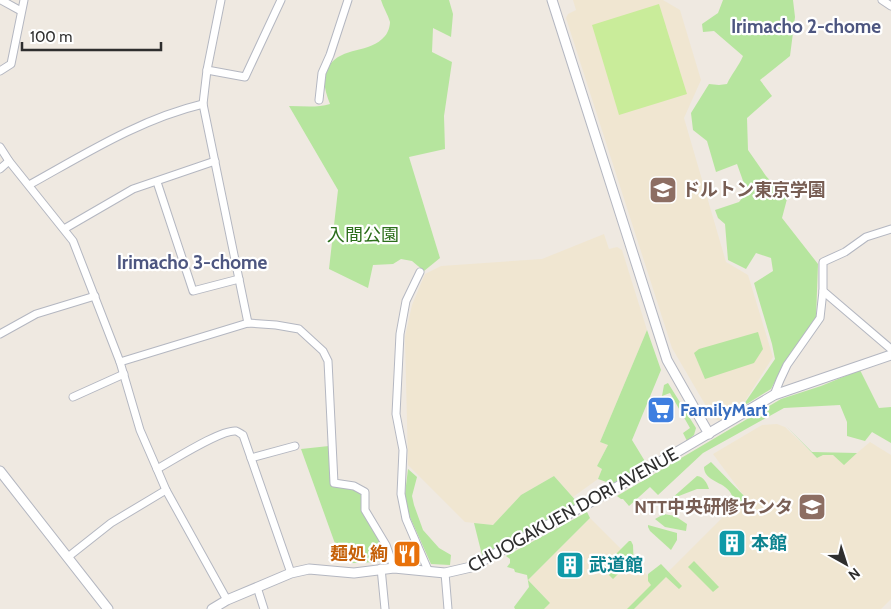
<svg xmlns="http://www.w3.org/2000/svg" width="891" height="609" viewBox="0 0 891 609" font-family="Cabin,'Noto Sans JP',sans-serif">
<rect width="100%" height="100%" fill="#efe9e1"/>
<g fill="#f0e6d1">
<polygon points="573,0 663,0 680,10 701,80 684,118 726,262 748,275 773,357 740,409 719,421 713,418 672,348 566,18 568,14 576,10"/>
<polygon points="604,234 609,249 617,247 622,250 647,330 600,442 608,445 597,466 602,469 598,479 573,497 554,476 521,495 493,525 465,522 408,465 405,337 412,305 425,274 441,266 542,259"/>
<polygon points="777,424 785,427 817,458 823,455 833,455 844,464 870,442 891,455 891,599 881,609 544,609 550,603 528,580 590,518 656,584 744,496 713,454 762,425"/>
</g>
<g fill="#b6e59e">
<path d="M381 0H449L453 14 451 37 433 28 432 52 452 62 444 116 445 149 409 157 440 258 424 271 412 261 401 259 393 264 373 265 368 288 329 269 338 190 289 106C303 106 317 108 330 104 325 91 321 78 329 66 342 46 370 54 385 36 388 33 390 26 390 22 388 15 383 7 381 0Z"/>
<path d="M723 0H793L795 17 790 56 760 80 772 96 747 118 748 150 766 176 787 199 782 218 818 264 816 318 782 368 771 389 742 407 775 359 772 344 754 283 773 271 771 258 756 253 746 269 728 260 725 224 718 218 715 210 739 202 747 192 737 164 716 172 707 141 693 130 691 113 709 84 719 85 727 84C732 73 739 66 743 56L714 31 703 32 702 24 718 13Z"/>
<polygon points="647,330 661,370 632,440 646,463 612,484 598,479 602,469 597,466 608,445 600,442"/>
<polygon points="758,332 763,349 754,363 705,379 694,353 699,349"/>
<polygon points="860,370 879,408 891,407 891,443 872,432 865,441 847,436 847,422 840,405 784,408 703,453 658,495 650,487 629,506 623,499 621,499 617,496 781,399 821,386"/>
<polygon points="668,383 696,428 694,435 687,441 683,433 690,428 670,393 662,396 664,385"/>
<polygon points="786,426 812,452 857,453 844,465 833,455 823,455 817,458"/>
<path d="M329 446 331 486 353 488 361 493C362 521 380 534 388 560L363 563H342L301 449Z"/>
<path d="M711 462 748 500 743 505H734C733 501 733 496 730 492 724 482 704 481 704 467Z"/>
<polygon points="408,469 417,477 412,496 414,505 423,530 439,548 451,555 450,565 431,564 409,515 405,494"/>
<polygon points="554,476 578,503 482,555 474,523 493,525 521,495"/>
<path d="M697 476C704 477 707 483 709 489H697L671 499Z"/>
<polygon points="587,512 590,518 528,580 550,603 544,609 515,609 514,607 529,587 527,575 515,572 514,569 507,567 510,563 510,559 506,556"/>
<polygon points="664,514 675,516 687,524 686,531 665,527 655,519"/>
<polygon points="648,525 677,533 677,540 671,550 650,531 648,527"/>
<polygon points="629,541 631,541 633,545 634,571 627,565 613,579 602,568"/>
<polygon points="694,561 719,587 713,592 688,567"/>
<polygon points="661,564 682,586 679,589 666,577 634,609 627,609 651,585 648,581 648,574"/>
</g>
<polygon fill="#c9ec9a" points="659,4 687,94 619,115 592,25"/>
<g fill="none" stroke-linecap="round" stroke-linejoin="round">
<defs>
<g id="minor">
<polyline points="1,0 21,11"/>
<polyline points="221,0 207,70 203,104 248,323"/>
<polyline points="882,0 891,6"/>
<polyline points="207,70 245,77 281,0"/>
<polyline points="0,71 11,64 24,0"/>
<polyline points="319,100 322,73 330,55 348,0"/>
<polyline points="0,147 9,161 73,241 120,362 140,430 157,469 166,490 227,600"/>
<polyline points="0,169 9,161"/>
<polyline points="157,182 193,291 239,279"/>
<path d="M29 185C85 154 140 119 203 104"/>
<polyline points="64,229 133,189 215,161"/>
<polyline points="891,229 866,237 845,252 823,262 823,291 891,349"/>
<polyline points="420,272 406,301 400,334 396,414 403,450 401,494 406,519 428,570"/>
<polyline points="0,334 36,314 95,296"/>
<polyline points="120,362 248,323 276,325 299,329 323,351 328,361 334,483 354,486 365,492 365,510 386,545 394,568"/>
<polyline points="774,395 780,380 787,365 820,318 823,291"/>
<polyline points="73,397 124,374"/>
<polyline points="251,458 295,446"/>
<path d="M157 469C172 461 221 429 236 431 239 432 241 434 243 435L291 573"/>
<polyline points="68,557 111,523 166,490"/>
<polyline points="381,568 385,609"/>
<polyline points="445,573 448,609"/>
<polyline points="257,587 264,609"/>
</g>
<g id="tertiary">
<polyline points="552,0 667,360 709,434"/>
<polyline points="0,471 108,609"/>
<polyline points="212,609 227,600 291,573 309,569 354,573 394,568 445,573 471,567 607,493 774,395 891,355"/>
</g>
</defs>
<use href="#minor" stroke="#b4b7c1" stroke-width="9"/>
<use href="#tertiary" stroke="#b4b7c1" stroke-width="11"/>
<use href="#minor" stroke="#fff" stroke-width="7"/>
<use href="#tertiary" stroke="#fff" stroke-width="9"/>
</g>
<defs>
<symbol id="school-square" viewBox="-11 -11 22 22"><rect x="-9" y="-9" width="18" height="18" rx="4" fill="#8d6e63" stroke="#fff"/><path d="M0-5L7-2L0 1L-7-2ZM-4 1L0 2.5L4 1V4Q0 6-4 4Z" fill="#fff"/></symbol>
<symbol id="supermarket-square" viewBox="-11 -11 22 22"><rect x="-9" y="-9" width="18" height="18" rx="4" fill="#3f7fe0" stroke="#fff"/><path d="M-6-5.5h2.5l.6 2H6L4.5 2H-2.5L-4.4-4H-6ZM-1.5 3.2a1.3 1.3 0 1 0 .1 0ZM3 3.2a1.3 1.3 0 1 0 .1 0Z" fill="#fff"/></symbol>
<symbol id="building-square" viewBox="-11 -11 22 22"><rect x="-9" y="-9" width="18" height="18" rx="4" fill="#0f9aa8" stroke="#fff"/><path d="M-4-6H4V6H1V3H-1V6H-4ZM-2.5-4.3h1.7v1.8h-1.7ZM.8-4.3h1.7v1.8H.8ZM-2.5-1h1.7V.8h-1.7ZM.8-1h1.7V.8H.8Z" fill="#fff"/></symbol>
<symbol id="restaurant-square" viewBox="-11 -11 22 22"><rect x="-9" y="-9" width="18" height="18" rx="4" fill="#e8710a" stroke="#fff"/><path d="M-5-6h1v4h1v-4h1v4h1v-4h1v5L-1.5 .5V6h-2V.5L-5-1ZM5-6V6H3V1.5H1.5Q1.5-4 5-6Z" fill="#fff"/></symbol>
</defs>
<g fill-rule="evenodd">
<use href="#school-square" x="647" y="174" width="32" height="32"/>
<use href="#supermarket-square" x="645" y="394" width="32" height="32"/>
<use href="#school-square" x="796" y="491" width="32" height="32"/>
<use href="#building-square" x="716" y="527" width="32" height="32"/>
<use href="#restaurant-square" x="391" y="538" width="32" height="32"/>
<use href="#building-square" x="554" y="549" width="32" height="32"/>
</g>
<g text-anchor="middle" stroke-width="4.5" stroke-linejoin="round" paint-order="stroke">
<g font-size="18" font-weight="bold" fill="#785e54" stroke="#fff" text-anchor="start">
<text x="682" y="196">ドルトン東京学園</text>
<text x="793" y="513" text-anchor="end">NTT中央研修センタ</text>
</g>
<g font-size="18" fill="#2c6e1b" stroke="#fff">
<text x="363" y="241">入間公園</text>
</g>
<g font-size="18" font-weight="bold" fill="#366cbe" stroke="#fff" text-anchor="start">
<text x="680" y="416">FamilyMart</text>
</g>
<g font-size="18" fill="#2e2e2e" stroke="#fff">
<text transform="translate(573 510) rotate(-29)" y="6">CHUOGAKUEN DORI AVENUE</text>
</g>
<g font-size="18" font-weight="bold" fill="#0d838f" stroke="#fff" text-anchor="start">
<text x="751" y="549">本館</text>
<text x="589" y="571">武道館</text>
</g>
<g font-size="18" font-weight="bold" fill="#c56008" stroke="#fff" text-anchor="end">
<text x="388" y="560">麺処 絢</text>
</g>
<g font-size="19" font-weight="bold" fill="#4d5680" stroke="#fff">
<text x="806" y="33">Irimacho 2-chome</text>
<text x="192" y="269">Irimacho 3-chome</text>
</g>
</g>
<g transform="translate(846 564) rotate(141)" stroke="#ffffff" stroke-width="4" paint-order="stroke">
<path d="M0-4L9 19L0 12L-9 19Z" fill="#2e2e2e"/>
<text y="-8" font-size="14" font-weight="bold" text-anchor="middle" fill="#2e2e2e">N</text>
</g>
<path d="M22 42v8h139v-8" fill="none" stroke="#2e2e2e" stroke-width="2.5"/>
<text x="30" y="42" font-size="15" fill="#2e2e2e" stroke="#ffffff" stroke-width="4" paint-order="stroke">100 m</text>
</svg>
